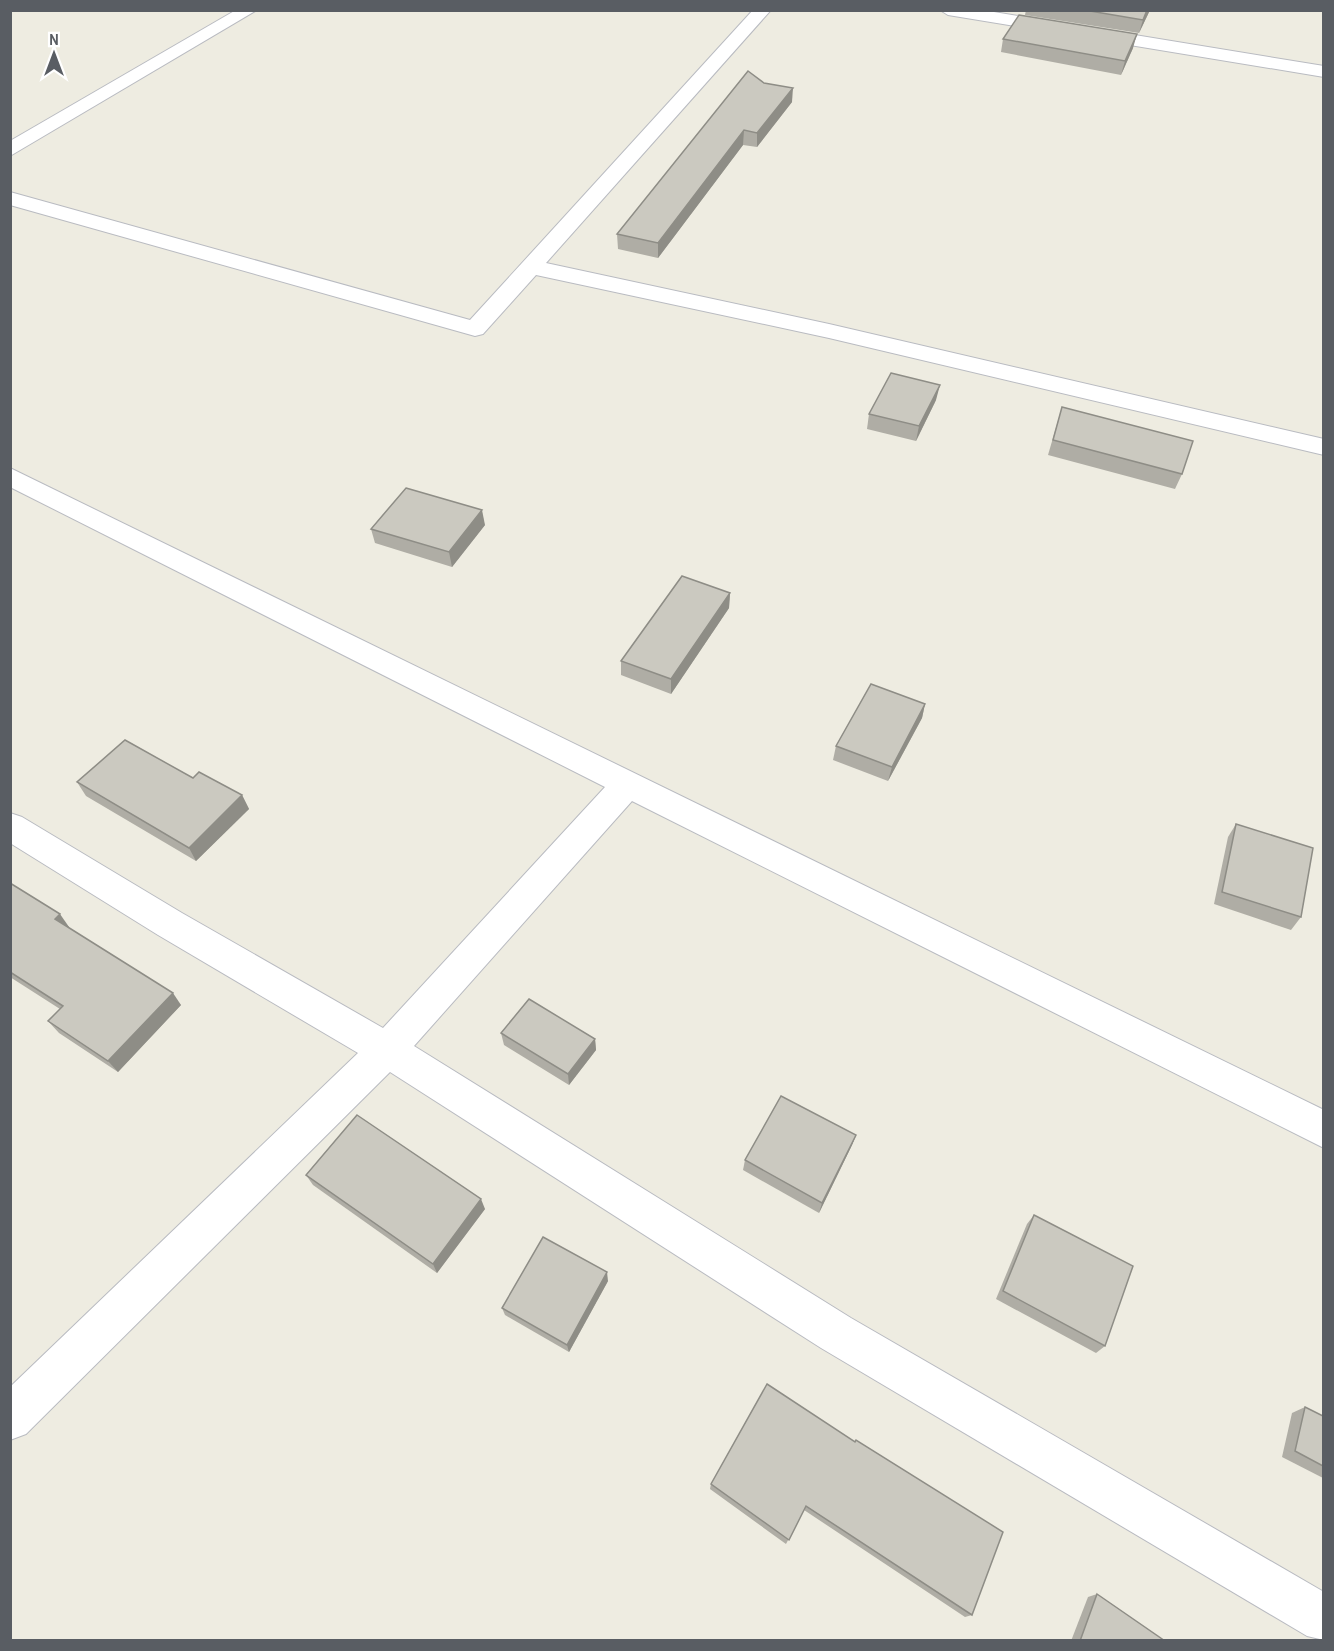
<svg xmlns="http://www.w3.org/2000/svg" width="1334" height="1651" viewBox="0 0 1334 1651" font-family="'Archivo Narrow',sans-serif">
<rect width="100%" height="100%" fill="#eeece1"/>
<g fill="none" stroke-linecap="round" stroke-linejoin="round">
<defs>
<g id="minor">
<polygon points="236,10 257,10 10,156 10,141"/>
<polygon points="753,10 771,10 546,263 829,324 1324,439 1324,455 829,338 536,275 483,334 475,336 10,205 10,192 470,320"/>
<polygon points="940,10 982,10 1324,66 1324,77 948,15"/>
<polygon points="10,468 1324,1110 1324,1148 632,801 414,1046 851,1318 1324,1592 1324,1640 1307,1636 821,1348 390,1072 26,1434 10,1440 10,1387 358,1053 158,935 10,843 10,813 22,817 182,913 383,1028 605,787 10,487"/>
</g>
</defs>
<use href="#minor" stroke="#b9bbc1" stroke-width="2"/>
<use href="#minor" fill="#fff" fill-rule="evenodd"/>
</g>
<g fill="#afada5">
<polygon points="1026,10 1150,10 1139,33 1025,15"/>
<polygon points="1003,39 1133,48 1121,75 1001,52"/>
<polygon points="764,83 792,102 757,147 743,145 658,258 618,249 617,234"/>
<polygon points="936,400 916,441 867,429 869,414"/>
<polygon points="1062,407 1182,474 1175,489 1048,455"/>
<polygon points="485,525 452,567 375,543 371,529"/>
<polygon points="730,593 729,608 671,694 621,675 621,661"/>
<polygon points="925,704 922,718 888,781 833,760 836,746"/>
<polygon points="77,782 242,795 249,809 196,861 86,796"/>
<polygon points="1236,824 1301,917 1291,930 1214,904 1228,837"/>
<polygon points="10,883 69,927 69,928 181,1005 118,1072 59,1033 48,1021 60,1009 10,977"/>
<polygon points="501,1033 595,1039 596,1050 569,1085 504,1045"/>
<polygon points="856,1135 852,1145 819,1213 743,1170 745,1160"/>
<polygon points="306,1175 485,1209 437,1273 313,1185"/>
<polygon points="1034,1215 1105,1346 1096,1353 996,1299 1027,1224"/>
<polygon points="608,1281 569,1352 505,1315 502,1308"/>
<polygon points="767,1384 972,1615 965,1617 804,1510 786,1544 710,1489 711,1484"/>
<polygon points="1305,1407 1323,1416 1323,1478 1282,1457 1292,1413"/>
<polygon points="1097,1594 1165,1641 1071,1641 1088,1597"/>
</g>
<g fill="#8e8d86">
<polygon points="1147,10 1150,10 1139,33 1143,20"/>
<polygon points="1137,34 1133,48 1121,75 1125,61"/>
<polygon points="793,88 792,102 757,147 757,133"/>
<polygon points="744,130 743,145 658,258 658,243"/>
<polygon points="940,385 936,400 916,441 919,426"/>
<polygon points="482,510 485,525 452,567 449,552"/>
<polygon points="730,593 729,608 671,694 671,679"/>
<polygon points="925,704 922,718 888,781 892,767"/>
<polygon points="242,795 249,809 196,861 189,848"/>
<polygon points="60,914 69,927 65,932 55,919"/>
<polygon points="173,993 181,1005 118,1072 108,1061"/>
<polygon points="595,1039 596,1050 569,1085 568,1074"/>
<polygon points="856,1135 852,1145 819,1213 822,1203"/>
<polygon points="481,1199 485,1209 437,1273 433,1264"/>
<polygon points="607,1272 608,1281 569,1352 567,1345"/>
</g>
<g fill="#cbc9c0" stroke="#8e8d86" stroke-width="1.5">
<polygon points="1084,10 1147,10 1143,20"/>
<polygon points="1019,15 1137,34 1125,61 1003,39"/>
<polygon points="748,71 764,83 793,88 757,133 744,130 658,243 617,234"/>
<polygon points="891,373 940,385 919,426 869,414"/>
<polygon points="1062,407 1193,441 1182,474 1053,440"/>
<polygon points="406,488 482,510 449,552 371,529"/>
<polygon points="682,576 730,593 671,679 621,661"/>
<polygon points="871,684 925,704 892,767 836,746"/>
<polygon points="125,740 193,778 199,772 242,795 189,848 77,782"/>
<polygon points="1236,824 1313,848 1301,917 1222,892"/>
<polygon points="10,883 60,914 55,919 173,993 108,1061 48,1021 63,1006 10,972"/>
<polygon points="529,999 595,1039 568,1074 501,1033"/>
<polygon points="781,1096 856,1135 822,1203 745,1160"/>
<polygon points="357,1115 481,1199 433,1264 306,1175"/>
<polygon points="1034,1215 1133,1266 1105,1346 1003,1291"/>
<polygon points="543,1237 607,1272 567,1345 502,1308"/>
<polygon points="767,1384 855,1442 856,1440 1003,1532 972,1615 806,1506 789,1540 711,1484"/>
<polygon points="1305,1407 1323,1416 1323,1466 1295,1451"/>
<polygon points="1097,1594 1165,1641 1080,1641"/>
</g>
<rect width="1334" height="1651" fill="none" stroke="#595d63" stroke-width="24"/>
<g transform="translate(54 54)" stroke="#ffffff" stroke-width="4.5" paint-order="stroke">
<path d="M0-4.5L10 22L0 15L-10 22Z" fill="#595d63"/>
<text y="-9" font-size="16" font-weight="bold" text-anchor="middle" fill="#595d63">N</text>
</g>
</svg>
